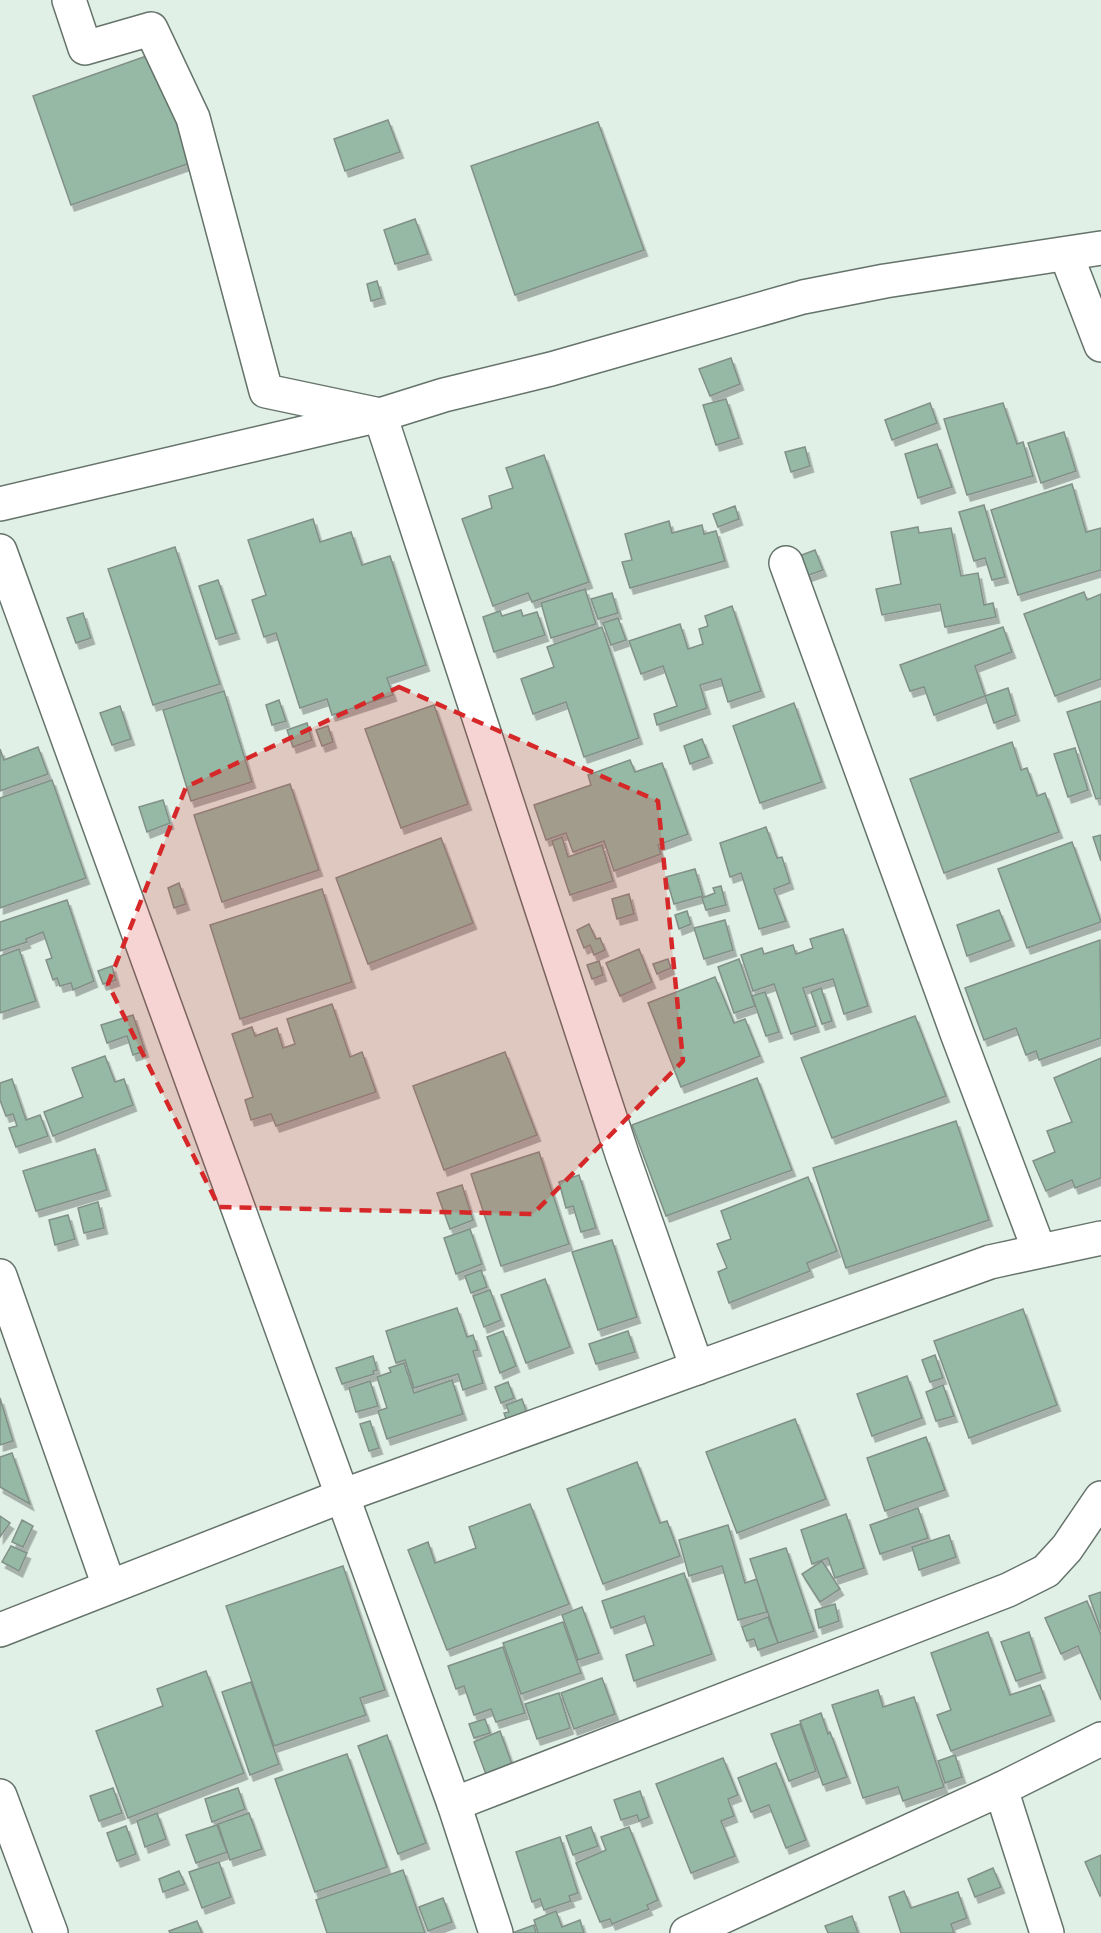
<svg xmlns="http://www.w3.org/2000/svg" width="1101" height="1933" viewBox="0 0 1101 1933" font-family="'Space Grotesk',sans-serif">
<defs>
<filter id="shadow"><feDropShadow dx="3.5" dy="6" stdDeviation="0" flood-color="#0004"/></filter>
</defs>
<rect width="100%" height="100%" fill="#e0f0e7"/>
<g fill="#95b9a5" stroke="#829088" stroke-width="1.5" filter="url(#shadow)">
<polygon points="155,53 193,162 71,205 33,96"/>
<polygon points="388,120 400,152 345,171 334,139"/>
<polygon points="598,122 644,250 515,295 471,166"/>
<polygon points="415,219 428,254 395,264 384,230"/>
<polygon points="377,281 382,298 371,301 367,284"/>
<polygon points="731,358 740,384 710,396 699,369"/>
<polygon points="726,399 739,438 716,445 703,405"/>
<polygon points="930,403 937,423 892,440 885,420"/>
<polygon points="1003,403 1017,444 1023,442 1033,476 967,495 944,419"/>
<polygon points="1064,432 1076,471 1041,483 1028,443"/>
<polygon points="937,444 952,487 918,498 905,454"/>
<polygon points="805,447 810,466 791,472 785,452"/>
<polygon points="544,455 589,582 532,602 528,593 493,606 462,519 492,508 489,496 513,488 506,468"/>
<polygon points="1072,484 1086,532 1101,528 1101,570 1018,595 991,510"/>
<polygon points="984,505 1005,577 992,580 985,558 974,561 959,512"/>
<polygon points="735,506 739,519 718,527 713,514"/>
<polygon points="313,519 320,542 351,532 362,565 390,556 426,665 387,678 393,695 332,715 327,699 300,708 276,633 264,637 252,600 266,595 248,540"/>
<polygon points="669,521 672,533 702,525 704,534 716,531 725,561 630,588 622,562 632,560 625,534"/>
<polygon points="918,527 919,533 951,528 961,576 978,573 984,605 993,603 996,617 945,627 940,604 882,615 876,589 901,584 891,532"/>
<polygon points="175,547 220,684 153,705 108,569"/>
<polygon points="815,550 823,570 806,576 799,556"/>
<polygon points="218,580 236,633 216,639 199,586"/>
<polygon points="585,589 596,624 551,638 541,603"/>
<polygon points="1084,592 1087,600 1101,594 1101,679 1055,696 1024,614"/>
<polygon points="612,593 618,613 598,619 591,599"/>
<polygon points="732,606 761,691 728,702 721,679 700,685 707,708 657,725 654,714 677,706 663,666 641,674 629,641 680,624 688,649 703,644 699,629 708,626 705,616"/>
<polygon points="521,610 523,616 537,612 545,635 494,652 483,617 500,611 502,616"/>
<polygon points="83,613 91,638 76,643 67,618"/>
<polygon points="618,618 626,640 611,645 603,623"/>
<polygon points="602,627 639,738 584,757 566,702 533,714 521,679 554,667 547,647"/>
<polygon points="1003,627 1012,652 975,666 985,696 934,715 924,687 910,691 900,665"/>
<polygon points="1008,688 1016,715 994,723 985,696"/>
<polygon points="224,691 252,782 191,801 163,710"/>
<polygon points="279,700 286,721 272,725 266,705"/>
<polygon points="1101,701 1101,798 1096,799 1067,712"/>
<polygon points="794,703 822,782 760,803 733,726"/>
<polygon points="434,705 468,804 401,828 365,729"/>
<polygon points="120,706 131,739 112,745 100,713"/>
<polygon points="307,723 312,740 293,747 287,730"/>
<polygon points="328,726 333,742 322,746 316,730"/>
<polygon points="702,739 709,757 690,764 684,746"/>
<polygon points="1012,742 1021,770 1027,768 1037,796 1045,793 1059,832 944,873 910,779"/>
<polygon points="38,747 48,774 0,791 0,749 4,760"/>
<polygon points="1075,748 1088,790 1068,797 1054,754"/>
<polygon points="630,760 635,772 662,763 688,834 658,845 661,854 614,871 604,841 573,852 566,833 546,840 534,805 591,785 588,775"/>
<polygon points="52,780 86,878 0,908 0,798"/>
<polygon points="290,784 319,870 222,902 194,815"/>
<polygon points="163,800 170,823 147,832 139,807"/>
<polygon points="766,827 777,858 782,857 790,883 774,889 786,921 759,929 741,873 730,877 720,843"/>
<polygon points="1101,835 1101,861 1093,837"/>
<polygon points="562,837 568,857 602,845 613,881 570,895 552,841"/>
<polygon points="441,838 473,923 368,964 336,878"/>
<polygon points="1072,842 1101,922 1027,948 998,869"/>
<polygon points="695,869 703,896 674,904 666,877"/>
<polygon points="179,883 186,904 174,908 168,888"/>
<polygon points="721,886 726,905 706,910 702,898 715,893 713,888"/>
<polygon points="322,889 352,982 240,1019 210,925"/>
<polygon points="629,894 634,914 617,919 612,899"/>
<polygon points="67,900 94,981 73,990 71,983 60,986 57,978 53,980 46,960 52,958 43,932 26,939 27,942 0,951 0,922"/>
<polygon points="999,910 1011,940 967,956 957,925"/>
<polygon points="687,911 691,924 679,929 675,915"/>
<polygon points="725,920 733,950 704,959 694,928"/>
<polygon points="589,924 596,939 600,938 605,950 594,955 590,945 584,948 577,930"/>
<polygon points="843,929 868,1006 844,1014 833,979 803,988 816,1026 791,1034 774,984 753,991 741,955 762,948 764,954 793,945 796,954 813,948 810,939"/>
<polygon points="1100,940 1101,1038 1039,1060 1036,1051 1026,1055 1016,1028 984,1040 965,988"/>
<polygon points="19,949 36,1001 0,1013 0,956"/>
<polygon points="639,949 652,982 620,996 606,963"/>
<polygon points="668,959 671,968 657,974 653,964"/>
<polygon points="739,959 755,1006 734,1013 718,967"/>
<polygon points="599,961 603,975 592,979 587,965"/>
<polygon points="112,966 116,980 103,984 98,971"/>
<polygon points="715,977 734,1023 745,1019 760,1056 681,1087 648,1003"/>
<polygon points="821,988 832,1021 822,1024 811,992"/>
<polygon points="765,992 779,1032 766,1036 752,996"/>
<polygon points="332,1004 350,1057 362,1052 376,1092 276,1126 271,1114 251,1120 245,1100 253,1097 232,1034 252,1027 255,1036 277,1028 283,1048 295,1044 287,1019"/>
<polygon points="133,1015 145,1051 133,1055 127,1036 107,1043 101,1025"/>
<polygon points="915,1016 946,1096 832,1138 801,1058"/>
<polygon points="505,1052 537,1135 444,1170 413,1086"/>
<polygon points="105,1056 115,1082 124,1079 133,1105 53,1136 44,1112 83,1097 72,1068"/>
<polygon points="1101,1058 1101,1178 1075,1188 1072,1180 1046,1191 1033,1161 1055,1152 1047,1131 1072,1122 1054,1078"/>
<polygon points="757,1078 792,1170 666,1216 632,1125"/>
<polygon points="12,1079 26,1120 40,1115 48,1136 16,1147 9,1128 17,1126 13,1114 6,1116 0,1100 0,1083"/>
<polygon points="956,1121 989,1220 846,1268 813,1168"/>
<polygon points="95,1149 107,1190 36,1211 23,1171"/>
<polygon points="539,1152 569,1244 501,1266 471,1174"/>
<polygon points="579,1175 596,1228 581,1232 573,1206 566,1208 559,1182"/>
<polygon points="808,1177 837,1251 807,1263 810,1271 729,1303 718,1272 727,1268 717,1244 731,1239 721,1211"/>
<polygon points="462,1185 473,1220 450,1229 437,1193"/>
<polygon points="98,1202 104,1228 84,1233 78,1208"/>
<polygon points="68,1215 75,1239 55,1245 49,1220"/>
<polygon points="470,1229 482,1264 456,1274 444,1238"/>
<polygon points="612,1240 637,1317 598,1330 572,1252"/>
<polygon points="481,1270 487,1287 471,1293 465,1276"/>
<polygon points="545,1279 570,1347 526,1363 501,1295"/>
<polygon points="490,1290 501,1320 484,1327 473,1296"/>
<polygon points="457,1308 467,1337 473,1335 478,1350 473,1351 483,1383 463,1390 458,1374 414,1388 405,1360 396,1363 386,1331"/>
<polygon points="1023,1309 1057,1405 969,1438 934,1341"/>
<polygon points="503,1331 516,1366 500,1373 487,1337"/>
<polygon points="628,1331 635,1352 596,1364 589,1344"/>
<polygon points="935,1355 943,1378 930,1382 922,1360"/>
<polygon points="373,1356 377,1370 373,1371 374,1374 342,1384 336,1368"/>
<polygon points="404,1363 414,1393 452,1380 463,1414 387,1439 378,1411 387,1408 377,1377 391,1372 389,1368"/>
<polygon points="907,1376 922,1418 872,1436 857,1394"/>
<polygon points="370,1381 378,1406 356,1412 349,1388"/>
<polygon points="508,1382 514,1398 501,1403 495,1387"/>
<polygon points="943,1385 954,1416 936,1421 926,1392"/>
<polygon points="0,1398 13,1441 0,1445"/>
<polygon points="522,1399 529,1419 509,1427 504,1413 509,1412 506,1405"/>
<polygon points="795,1419 826,1499 737,1533 706,1452"/>
<polygon points="370,1421 379,1448 369,1451 360,1424"/>
<polygon points="926,1437 945,1490 885,1511 867,1458"/>
<polygon points="12,1453 30,1504 0,1487 0,1457"/>
<polygon points="637,1462 660,1523 667,1521 680,1556 603,1584 567,1489"/>
<polygon points="530,1504 569,1604 447,1650 408,1550 428,1542 435,1563 476,1548 469,1527"/>
<polygon points="918,1508 928,1538 880,1554 870,1525"/>
<polygon points="846,1514 864,1568 835,1578 828,1558 812,1564 801,1530"/>
<polygon points="0,1516 10,1523 0,1537"/>
<polygon points="22,1520 33,1526 23,1547 12,1542"/>
<polygon points="728,1525 745,1583 757,1579 767,1612 738,1620 722,1566 689,1576 679,1540"/>
<polygon points="949,1535 956,1557 919,1570 912,1547"/>
<polygon points="11,1546 27,1553 19,1571 2,1562"/>
<polygon points="786,1548 814,1631 778,1643 750,1559"/>
<polygon points="822,1561 840,1589 820,1602 802,1574"/>
<polygon points="343,1566 385,1690 360,1698 366,1715 274,1746 226,1606"/>
<polygon points="684,1573 712,1654 634,1681 626,1655 654,1645 644,1616 611,1628 602,1601"/>
<polygon points="1101,1592 1101,1630 1089,1596"/>
<polygon points="1087,1601 1101,1635 1101,1700 1078,1646 1061,1654 1045,1618"/>
<polygon points="835,1604 839,1621 819,1628 815,1610"/>
<polygon points="582,1607 599,1653 578,1660 562,1615"/>
<polygon points="768,1617 778,1643 758,1650 754,1639 747,1641 742,1627"/>
<polygon points="563,1622 581,1673 521,1694 503,1643"/>
<polygon points="988,1632 1010,1695 1040,1685 1051,1715 951,1751 937,1715 951,1710 931,1653"/>
<polygon points="1029,1632 1042,1672 1016,1681 1001,1642"/>
<polygon points="503,1647 525,1713 496,1722 491,1709 474,1715 464,1686 456,1689 448,1666"/>
<polygon points="206,1671 244,1773 128,1818 96,1731 163,1706 157,1689"/>
<polygon points="602,1678 615,1714 574,1729 561,1693"/>
<polygon points="251,1682 279,1764 250,1775 222,1692"/>
<polygon points="878,1690 883,1707 914,1697 944,1787 903,1801 898,1787 863,1798 832,1705"/>
<polygon points="559,1693 570,1728 537,1739 525,1704"/>
<polygon points="821,1713 828,1734 830,1732 847,1777 823,1785 800,1721"/>
<polygon points="485,1719 490,1733 474,1738 469,1724"/>
<polygon points="800,1724 816,1771 789,1781 771,1734"/>
<polygon points="500,1731 513,1767 487,1777 474,1742"/>
<polygon points="387,1735 426,1843 398,1854 358,1746"/>
<polygon points="347,1754 387,1867 315,1892 275,1779"/>
<polygon points="955,1755 962,1777 945,1783 938,1761"/>
<polygon points="723,1758 738,1795 728,1799 734,1816 721,1821 735,1856 691,1873 656,1784"/>
<polygon points="776,1763 806,1840 786,1848 769,1805 751,1812 738,1778"/>
<polygon points="113,1788 122,1813 99,1821 90,1796"/>
<polygon points="238,1788 245,1809 212,1822 205,1799"/>
<polygon points="640,1791 649,1817 639,1821 637,1815 621,1820 614,1800"/>
<polygon points="157,1813 166,1839 145,1847 137,1821"/>
<polygon points="249,1813 262,1849 230,1860 218,1824"/>
<polygon points="217,1825 227,1852 196,1863 186,1835"/>
<polygon points="126,1826 136,1854 117,1861 107,1833"/>
<polygon points="591,1827 598,1846 573,1855 566,1836"/>
<polygon points="629,1827 658,1900 647,1905 649,1909 612,1924 610,1919 600,1922 576,1863 606,1850 601,1837"/>
<polygon points="560,1837 578,1893 569,1896 571,1901 544,1910 540,1899 532,1902 516,1852"/>
<polygon points="1101,1855 1101,1895 1100,1896 1085,1862"/>
<polygon points="219,1862 231,1897 202,1908 189,1872"/>
<polygon points="993,1868 1001,1887 975,1897 968,1879"/>
<polygon points="403,1870 425,1933 327,1933 316,1900"/>
<polygon points="179,1871 185,1884 163,1892 159,1879"/>
<polygon points="904,1891 911,1908 958,1892 967,1918 951,1924 954,1933 901,1933 889,1897"/>
<polygon points="443,1898 452,1922 428,1931 419,1907"/>
<polygon points="556,1911 562,1927 580,1920 584,1933 538,1933 534,1920"/>
<polygon points="852,1916 858,1933 828,1933 825,1926"/>
<polygon points="197,1921 202,1933 170,1933 169,1931"/>
<polygon points="534,1925 536,1933 512,1933"/>
</g>
<g fill="none" stroke-linecap="round" stroke-linejoin="round">
<defs>
<g id="street">
<polyline points="69,0 85,48 151,29 193,118 266,391 380,415 623,1157 697,1368"/>
<polyline points="1066,254 1101,345"/>
<polyline points="0,504 380,415 444,395 551,369 803,297 885,281 1101,248"/>
<polyline points="0,551 454,1804 496,1933"/>
<polyline points="786,563 957,1033 1039,1250"/>
<polyline points="0,1276 109,1586"/>
<polyline points="0,1630 342,1496 990,1262 1101,1238"/>
<polyline points="1001,1789 1047,1933"/>
<polyline points="0,1796 51,1933"/>
<polyline points="454,1804 1008,1590 1046,1571 1067,1548 1101,1498"/>
<polyline points="687,1933 1001,1789 1101,1739"/>
</g>
</defs>
<use href="#street" stroke="#65736b" stroke-width="36"/>
<use href="#street" stroke="#fff" stroke-width="33"/>
</g>
<path fill="#d62828" fill-opacity="0.2" stroke="#d62828" stroke-width="4.5" stroke-dasharray="12 8" stroke-linejoin="round" d="M399 687 658 801 683 1061 533 1214 219 1207 108 984 186 787Z"/>
</svg>
